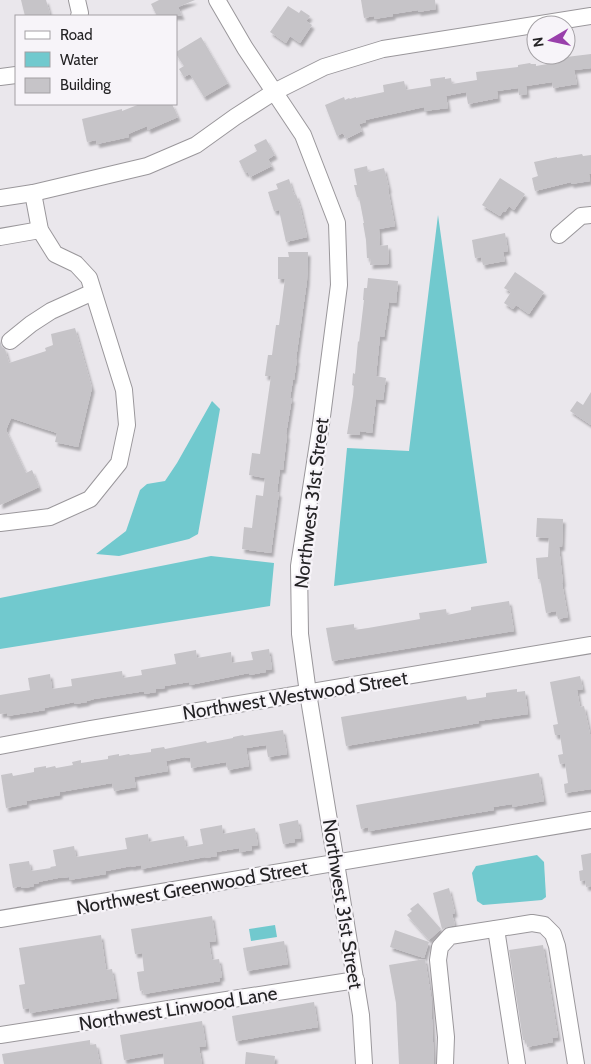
<svg xmlns="http://www.w3.org/2000/svg" width="591" height="1064" viewBox="0 0 591 1064" font-family="Cabin,sans-serif">
<defs>
<filter id="shadow"><feDropShadow dx="2.5" dy="4" stdDeviation="1" flood-color="#0004"/></filter>
</defs>
<rect width="100%" height="100%" fill="#eae7ec"/>
<g fill="#71c9ce">
<polygon points="438,215 487,563 334,586 347,448 409,451"/>
<polygon points="212,401 220,409 198,534 189,539 119,556 96,554 126,531 140,490 147,484 165,481 177,463"/>
<polygon points="211,556 274,563 270,606 0,649 0,598"/>
<polygon points="537,855 544,862 546,897 542,900 483,905 477,901 472,873 476,866"/>
<polygon points="275,925 277,937 251,941 249,929"/>
</g>
<g fill="#c6c4c8" filter="url(#shadow)">
<polygon points="21,0 46,0 50,14 43,16 25,16"/>
<polygon points="159,0 195,0 178,7 182,16 157,16 151,4"/>
<polygon points="361,0 435,0 436,9 418,12 418,10 393,14 393,16 374,19 374,16 364,18"/>
<polygon points="288,6 299,13 301,10 310,16 306,21 312,25 300,43 290,36 286,43 270,32"/>
<polygon points="201,37 228,83 204,97 190,74 184,77 179,69 184,66 176,54 176,52"/>
<polygon points="591,54 591,68 574,70 577,84 553,88 552,82 526,86 527,94 519,95 518,88 497,91 498,98 468,104 466,92 446,96 448,108 424,111 424,107 365,120 366,122 359,124 362,131 346,139 343,133 337,136 325,105 344,97 345,100 349,98 350,99 356,97 356,98 384,92 383,85 404,81 406,90 431,86 430,79 445,77 445,79 451,78 452,84 477,80 476,72 518,67 518,65 530,63 531,64 536,64 536,66 559,62 558,58"/>
<polygon points="140,104 172,104 178,117 148,130 147,126 128,134 129,137 97,144 96,140 87,142 82,119 122,109 122,111"/>
<polygon points="266,139 275,155 268,159 272,166 250,177 248,172 245,173 239,161 257,151 254,145"/>
<polygon points="582,154 583,156 591,155 591,174 589,174 590,181 571,184 571,182 535,191 532,178 538,176 534,162 557,157 557,158"/>
<polygon points="367,166 368,172 384,168 389,189 388,189 395,226 379,229 380,246 388,245 389,264 370,265 371,258 367,258 366,240 363,223 364,223 359,197 357,197 354,185 357,185 354,169"/>
<polygon points="500,178 525,194 514,210 509,206 505,212 503,211 500,216 482,205"/>
<polygon points="289,179 294,195 296,194 300,206 307,237 286,242 279,210 274,211 268,192 278,189 276,184"/>
<polygon points="505,233 508,251 503,252 505,261 483,265 481,257 475,258 472,240"/>
<polygon points="288,252 308,252 307,281 296,359 297,359 294,380 293,380 290,398 292,398 286,434 287,435 283,470 280,469 277,492 279,493 271,553 242,549 244,527 252,528 256,495 263,496 265,478 249,475 252,453 260,454 271,376 265,376 268,355 272,355 276,325 279,325 285,279 278,279 278,257 289,257"/>
<polygon points="515,272 544,292 529,314 516,305 513,309 504,303 511,292 504,288"/>
<polygon points="368,278 398,281 396,303 389,302 384,337 380,336 376,376 386,378 383,400 376,399 372,433 360,431 360,435 347,434 353,396 354,386 352,385 353,373 355,374 358,341 359,342 364,300 363,300 364,288 367,288"/>
<polygon points="75,328 92,388 78,447 55,442 57,433 11,418 6,430 26,473 32,470 39,487 0,505 0,340 2,347 5,349 9,363 46,351 45,348 53,345 51,334"/>
<polygon points="591,392 591,425 570,411 577,401 583,405"/>
<polygon points="537,518 563,519 562,547 559,547 563,583 562,583 568,617 558,619 556,611 546,613 540,579 538,579 536,558 548,557 549,538 536,537"/>
<polygon points="509,601 514,631 332,661 326,628 354,624 354,630 368,628 420,619 419,613 446,609 447,615 471,610 471,607"/>
<polygon points="269,649 272,669 266,670 266,672 249,675 249,673 190,685 189,682 165,686 165,688 156,689 156,692 144,694 144,692 139,692 94,699 87,701 87,702 75,704 74,702 65,704 44,708 45,710 33,712 7,716 7,713 0,714 0,695 30,690 28,678 50,674 52,689 72,686 71,679 103,674 122,671 123,678 142,675 141,670 176,664 174,654 196,650 197,658 231,652 232,663 253,660 251,652"/>
<polygon points="580,676 583,689 577,690 580,707 584,706 590,734 591,734 591,789 565,793 564,784 568,783 565,763 560,764 558,755 563,754 560,735 555,735 553,725 558,724 550,682"/>
<polygon points="517,689 517,692 525,691 528,714 478,721 479,723 346,746 341,717 466,696 467,700 486,697 486,693"/>
<polygon points="283,730 287,754 268,757 266,745 246,748 249,766 228,770 226,762 191,768 190,758 185,758 185,757 166,761 168,771 134,777 136,787 114,791 112,783 60,792 60,795 26,801 27,804 6,808 1,775 12,773 13,776 34,772 34,768 46,766 46,768 55,766 56,768 73,765 72,762 81,760 81,763 108,759 108,756 119,754 119,756 129,754 130,755 151,752 151,749 164,747 165,749 206,741 207,743 233,738 233,737 243,735 244,736"/>
<polygon points="539,773 544,801 512,807 512,804 493,807 494,810 369,831 368,827 361,829 356,805"/>
<polygon points="298,820 301,838 294,839 295,842 283,844 279,824"/>
<polygon points="222,825 223,834 255,828 258,845 251,846 252,850 240,852 239,848 216,852 217,856 205,858 205,857 141,869 141,865 131,867 131,866 106,871 106,874 69,880 69,877 58,878 38,882 39,883 33,884 34,886 25,888 21,888 21,886 13,888 9,864 29,861 31,871 51,868 50,867 56,866 53,850 74,846 76,857 127,849 125,838 148,834 149,842 184,836 186,847 203,844 200,829"/>
<polygon points="591,853 591,886 586,887 585,880 580,881 579,871 583,870 581,855"/>
<polygon points="449,888 455,913 452,914 455,925 442,929 433,893"/>
<polygon points="418,903 441,929 429,940 407,915 412,911 410,909"/>
<polygon points="212,916 216,941 209,942 212,960 219,959 222,977 219,978 220,981 144,994 143,990 140,991 137,972 144,971 142,953 135,954 131,929"/>
<polygon points="395,930 429,942 424,958 390,947"/>
<polygon points="101,935 106,970 112,969 117,998 30,1013 29,1008 23,1009 19,985 25,984 19,948"/>
<polygon points="284,941 288,964 247,971 243,948"/>
<polygon points="543,945 558,1037 552,1038 553,1042 527,1047 526,1040 523,1040 509,950"/>
<polygon points="425,959 431,996 434,1064 399,1064 396,1003 389,965"/>
<polygon points="314,1002 318,1027 236,1041 232,1016"/>
<polygon points="202,1021 206,1046 199,1047 202,1064 164,1064 163,1053 124,1060 120,1035"/>
<polygon points="90,1040 90,1045 96,1044 100,1064 4,1064 2,1054"/>
<polygon points="246,1052 275,1056 274,1064 245,1064"/>
</g>
<g fill="none" stroke-linecap="round" stroke-linejoin="round">
<defs>
<g id="minor">
<polyline points="77,0 80,13 79,16"/>
<polyline points="217,0 245,48 303,135 337,223 339,285 321,424 299,566 300,634 308,693 361,1015 364,1064"/>
<polyline points="0,77 16,75"/>
<polyline points="0,198 33,193 147,166 196,145 235,117 274,92 324,67 383,49 591,16"/>
<polyline points="559,235 581,216 591,215"/>
<polyline points="0,237 40,230"/>
<polyline points="10,341 31,324 51,311 93,292"/>
<polyline points="0,523 50,517 90,499 119,463 127,425 124,390 89,278 76,264 55,254 40,230 33,193"/>
<polyline points="0,746 90,729 591,645"/>
<polyline points="0,919 591,820"/>
<polyline points="496,929 517,1064"/>
<polyline points="0,1035 356,980"/>
<polyline points="445,1064 446,1037 438,960 440,947 450,936 532,923 544,925 553,934 557,946 576,1064"/>
</g>
</defs>
<use href="#minor" stroke="#9a979b" stroke-width="18"/>
<use href="#minor" stroke="#fff" stroke-width="16"/>
</g>
<g text-anchor="middle" stroke-width="4.5" stroke-linejoin="round" paint-order="stroke">
<g font-size="19" fill="#242325" stroke="#f7f4f9">
<text transform="translate(311 503) rotate(-83)" y="7">Northwest 31st Street</text>
<text transform="translate(295 695) rotate(-9)" y="7">Northwest Westwood Street</text>
<text transform="translate(192 887) rotate(-10)" y="7">Northwest Greenwood Street</text>
<text transform="translate(343 904) rotate(81)" y="7">Northwest 31st Street</text>
<text transform="translate(178 1008) rotate(-9)" y="7">Northwest Linwood Lane</text>
</g>
</g>
<rect x="15" y="15" width="162" height="90" fill="#f7f4f9" stroke="#a3a0a4"/>
<rect x="25" y="31" width="25" height="8" fill="#ffffff" stroke="#a3a0a4"/>
<text x="60" y="40" font-size="15" fill="#242325">Road</text>
<rect x="25" y="52" width="25" height="15" fill="#71c9ce" stroke="#a3a0a4"/>
<text x="60" y="65" font-size="15" fill="#242325">Water</text>
<rect x="25" y="78" width="25" height="15" fill="#c6c4c8" stroke="#a3a0a4"/>
<text x="60" y="90" font-size="15" fill="#242325">Building</text>
<g transform="translate(551 40) rotate(261)"><circle r="24" fill="#f7f4f9" stroke="#a3a0a4"/>
<path d="M0-4L9 19L0 12L-9 19Z" fill="#993fab"/>
<text y="-8" font-size="14" font-weight="bold" text-anchor="middle" fill="#242325">N</text>
</g>
</svg>
